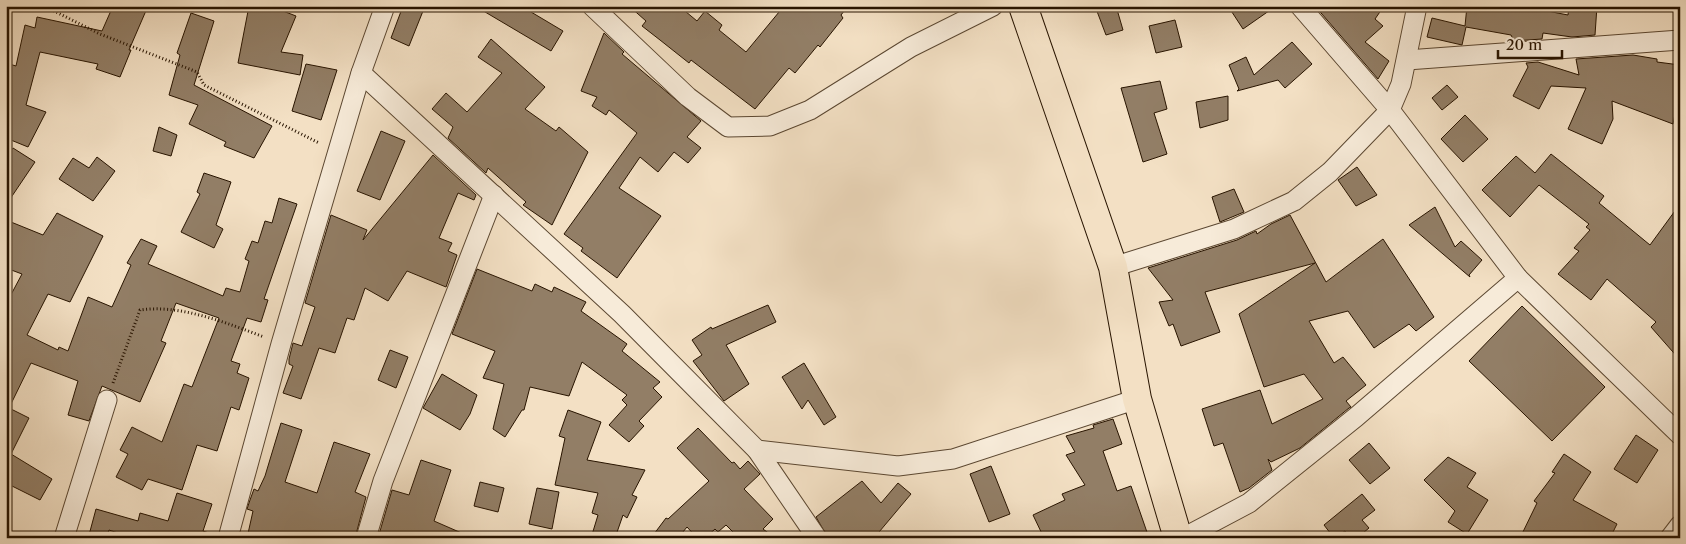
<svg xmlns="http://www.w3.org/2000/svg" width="1686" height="544" viewBox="0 0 1686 544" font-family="'Libre Caslon Text',serif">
<rect width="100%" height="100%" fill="#f3e0c4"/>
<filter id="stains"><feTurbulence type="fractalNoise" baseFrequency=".004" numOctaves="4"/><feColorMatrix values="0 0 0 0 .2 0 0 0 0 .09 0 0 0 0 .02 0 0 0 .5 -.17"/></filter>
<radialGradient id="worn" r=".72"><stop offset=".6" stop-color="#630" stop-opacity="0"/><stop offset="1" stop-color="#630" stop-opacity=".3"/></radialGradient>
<g fill="#927e66" stroke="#281400">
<polygon points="113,6 148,6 129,50 131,50 120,77 96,69 98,64 40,52 26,105 46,112 28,147 6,138 6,63 16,66 25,25 35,28 37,17 102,31"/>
<polygon points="249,6 270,6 296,16 281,52 303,55 300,75 238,63"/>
<polygon points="403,6 425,6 409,46 391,38"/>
<polygon points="475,6 521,6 563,31 551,51"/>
<polygon points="629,6 679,6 697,21 705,11 722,25 719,30 746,52 784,6 848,6 841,15 843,18 820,47 818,45 795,73 789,68 755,109 691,60 689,63 660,40 642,26 646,21"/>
<polygon points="1095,6 1116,6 1123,30 1106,35"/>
<polygon points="1228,6 1276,6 1243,29"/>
<polygon points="1315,6 1384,6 1375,19 1383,26 1365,42 1389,61 1378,79"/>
<polygon points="1467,6 1521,6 1568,15 1569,6 1597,6 1595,35 1572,37 1543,33 1542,39 1514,41 1511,35 1466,27 1462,45 1427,37 1432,18 1465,26"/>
<polygon points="191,13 214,21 194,85 272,126 254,158 224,146 226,142 189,124 198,105 169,95 180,55 177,53"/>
<polygon points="1175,20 1182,47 1156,53 1149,26"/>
<polygon points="604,33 624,52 622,54 701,121 687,137 701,148 688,163 674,152 658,172 640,157 619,188 661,216 617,278 581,251 583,248 564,234 637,133 609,110 606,115 592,106 597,97 581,91"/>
<polygon points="491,39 545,87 525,109 556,131 559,127 588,152 552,225 523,205 526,202 488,168 486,173 448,138 453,127 432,109 446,93 467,112 502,73 478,57"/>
<polygon points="1292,42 1312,64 1285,88 1278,80 1237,91 1239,89 1229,65 1246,57 1254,75"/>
<polygon points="1633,55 1657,59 1657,62 1680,65 1678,99 1673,124 1612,101 1613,119 1602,144 1568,129 1586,88 1551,86 1539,109 1513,96 1528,67 1526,63 1538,62 1579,75 1576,59"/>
<polygon points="306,64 337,70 321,120 292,111"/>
<polygon points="1160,81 1167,109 1154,113 1167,154 1143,162 1121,88"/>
<polygon points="1447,85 1458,97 1442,110 1432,98"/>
<polygon points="1228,96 1228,120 1200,128 1196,102"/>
<polygon points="1465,115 1488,139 1463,162 1441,139"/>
<polygon points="159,127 177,135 171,156 153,151"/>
<polygon points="381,131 405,141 380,200 357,191"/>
<polygon points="13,148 35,162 6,205 6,158"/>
<polygon points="1551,154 1604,196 1599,203 1650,245 1680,204 1680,360 1651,327 1656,322 1607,279 1591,300 1558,274 1579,251 1574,248 1590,230 1586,227 1589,224 1539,185 1510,217 1482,190 1516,156 1535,173"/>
<polygon points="433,155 476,195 474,200 458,193 439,238 452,243 448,251 457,255 446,287 407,271 388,301 365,288 354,320 347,318 335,353 319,348 301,399 283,393 293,366 289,364 289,359 293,343 302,346 315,307 305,303 331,215 367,230 363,240"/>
<polygon points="97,157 115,171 93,201 59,179 73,158 89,168"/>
<polygon points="1357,167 1377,195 1356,206 1338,180"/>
<polygon points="204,173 231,182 216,225 223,229 214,248 181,232 200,194 197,192"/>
<polygon points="1234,189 1244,212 1220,222 1212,197"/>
<polygon points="279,198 297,204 264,299 268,300 261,322 247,318 231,361 240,364 237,373 249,378 239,410 231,407 217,451 197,445 182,490 148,479 142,490 116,477 128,454 120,450 132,427 162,442 184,384 192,387 219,318 176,303 161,341 166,343 140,402 102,386 89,421 68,415 78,381 31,363 9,408 29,418 11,454 52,479 40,500 6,483 6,304 22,274 6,268 6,220 43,235 57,213 103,236 70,302 48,294 27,335 58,350 59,347 68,351 88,297 112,307 131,265 127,263 141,239 157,246 148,264 223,296 226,288 240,292 249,261 245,259 252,241 258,243 265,221 272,223"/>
<polygon points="1435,207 1455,247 1461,241 1482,260 1469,275 1470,277 1409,225"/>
<polygon points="1290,215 1326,282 1383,239 1434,317 1416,331 1409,324 1374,348 1348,311 1309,321 1334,363 1343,357 1366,385 1346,401 1351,407 1349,408 1300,448 1271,462 1268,459 1272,470 1249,488 1240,492 1223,443 1214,446 1202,409 1260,390 1272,424 1323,399 1304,374 1264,387 1239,314 1315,263 1205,292 1220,332 1181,346 1173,324 1169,326 1159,302 1173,300 1148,268 1237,240 1256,231 1257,234 1271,224"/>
<polygon points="477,269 532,291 535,284 552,292 554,287 586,302 581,311 627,344 622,351 660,382 653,388 662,397 639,421 644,426 629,442 609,425 627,405 622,400 627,395 582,362 569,396 530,387 524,410 522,410 505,437 493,429 504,384 483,378 495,351 452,334"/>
<polygon points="768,305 776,322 726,345 749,384 724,401 693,361 702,355 692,340 711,327 712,329"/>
<polygon points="1522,306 1605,387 1552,441 1469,361"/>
<polygon points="390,350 408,357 396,388 378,380"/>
<polygon points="804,363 836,417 824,425 808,400 802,409 782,377"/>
<polygon points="442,374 477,395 470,414 460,430 423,408"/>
<polygon points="568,410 601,422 587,460 645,470 632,495 637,497 627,518 623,515 615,538 591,538 598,515 592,513 598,493 555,485 565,438 559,436"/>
<polygon points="1113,419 1122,444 1103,451 1117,491 1131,486 1149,538 1044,538 1033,515 1065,500 1062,494 1085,485 1066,455 1075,452 1066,436 1094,428 1093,425"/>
<polygon points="281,423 302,430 285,482 317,493 334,442 370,454 355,492 366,497 355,538 247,538 253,511 247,509 250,500 254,489 258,491 265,476"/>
<polygon points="698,428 732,463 734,462 740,469 748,461 760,474 744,489 773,519 763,529 775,538 739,538 726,525 718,532 715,529 705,538 697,538 687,527 678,538 651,538 666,518 668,519 709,481 677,448"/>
<polygon points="1636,435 1658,450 1637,483 1614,469"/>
<polygon points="1369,443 1390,468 1370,484 1349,460"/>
<polygon points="1564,454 1591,472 1573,500 1617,524 1610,538 1520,538 1537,503 1534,501 1555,473 1552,472"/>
<polygon points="1448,457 1476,473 1467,487 1488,500 1467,534 1448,522 1455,511 1424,480"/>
<polygon points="421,460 451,470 434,521 473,538 378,538 392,490 409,495"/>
<polygon points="991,466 1010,514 989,522 970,474"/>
<polygon points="862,481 881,503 898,483 911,494 874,538 828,538 816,517"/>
<polygon points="480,482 504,488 498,512 474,506"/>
<polygon points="537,488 559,492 552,529 529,524"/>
<polygon points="177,493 212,504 203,531 209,533 209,538 133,538 109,530 106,538 89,535 96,509 138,521 140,513 168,521"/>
<polygon points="1362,494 1375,510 1362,520 1369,528 1357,538 1350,538 1345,531 1334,538 1324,525"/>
</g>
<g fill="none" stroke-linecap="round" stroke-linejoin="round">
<defs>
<g id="street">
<polyline points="592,6 688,97 728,127 770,126 810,110 911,47 993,6"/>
<polyline points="1300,6 1390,110 1518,278 1680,435"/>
<polyline points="1407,60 1680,40"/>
<polyline points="361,73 622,314 757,450 817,538"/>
<polyline points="1113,267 1234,229 1294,201 1330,172 1390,110 1401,84 1417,6"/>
<polyline points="757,450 898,466 953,459 1137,399"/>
<polyline points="64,538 107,400"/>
<polyline points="228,538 281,344 361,73 385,6"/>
<polyline points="366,538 383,481 494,195"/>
<polyline points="1183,538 1249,503 1356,417 1518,278"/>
<polyline points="1670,538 1680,525"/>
</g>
<polyline id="primary" points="1023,6 1113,267 1137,399 1178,538"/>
</defs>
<use href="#street" stroke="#5b4731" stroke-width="21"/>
<use href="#primary" stroke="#281400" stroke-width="30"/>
<g stroke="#281400" stroke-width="3" stroke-dasharray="1 2.5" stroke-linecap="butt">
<polyline points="44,6 100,34 197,72 204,85 319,143"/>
<path d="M113 383 140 310C180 304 227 323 264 337"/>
</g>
<use href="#street" stroke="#f7ebd9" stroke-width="19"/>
<use href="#primary" stroke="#f3e0c4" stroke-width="28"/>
</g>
<rect width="1686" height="544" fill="none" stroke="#f3e0c4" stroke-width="25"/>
<rect x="8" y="8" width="1671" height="529" fill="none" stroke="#281400" stroke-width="2.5"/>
<rect x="12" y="12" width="1661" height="519" fill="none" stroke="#281400"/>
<path d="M1498 50v8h64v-8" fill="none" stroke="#281400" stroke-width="2.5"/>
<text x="1506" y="50" font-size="15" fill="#281400" stroke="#f7ebd9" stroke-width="4" paint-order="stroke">20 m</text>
<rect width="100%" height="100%" filter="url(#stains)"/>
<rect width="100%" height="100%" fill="url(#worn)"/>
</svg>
